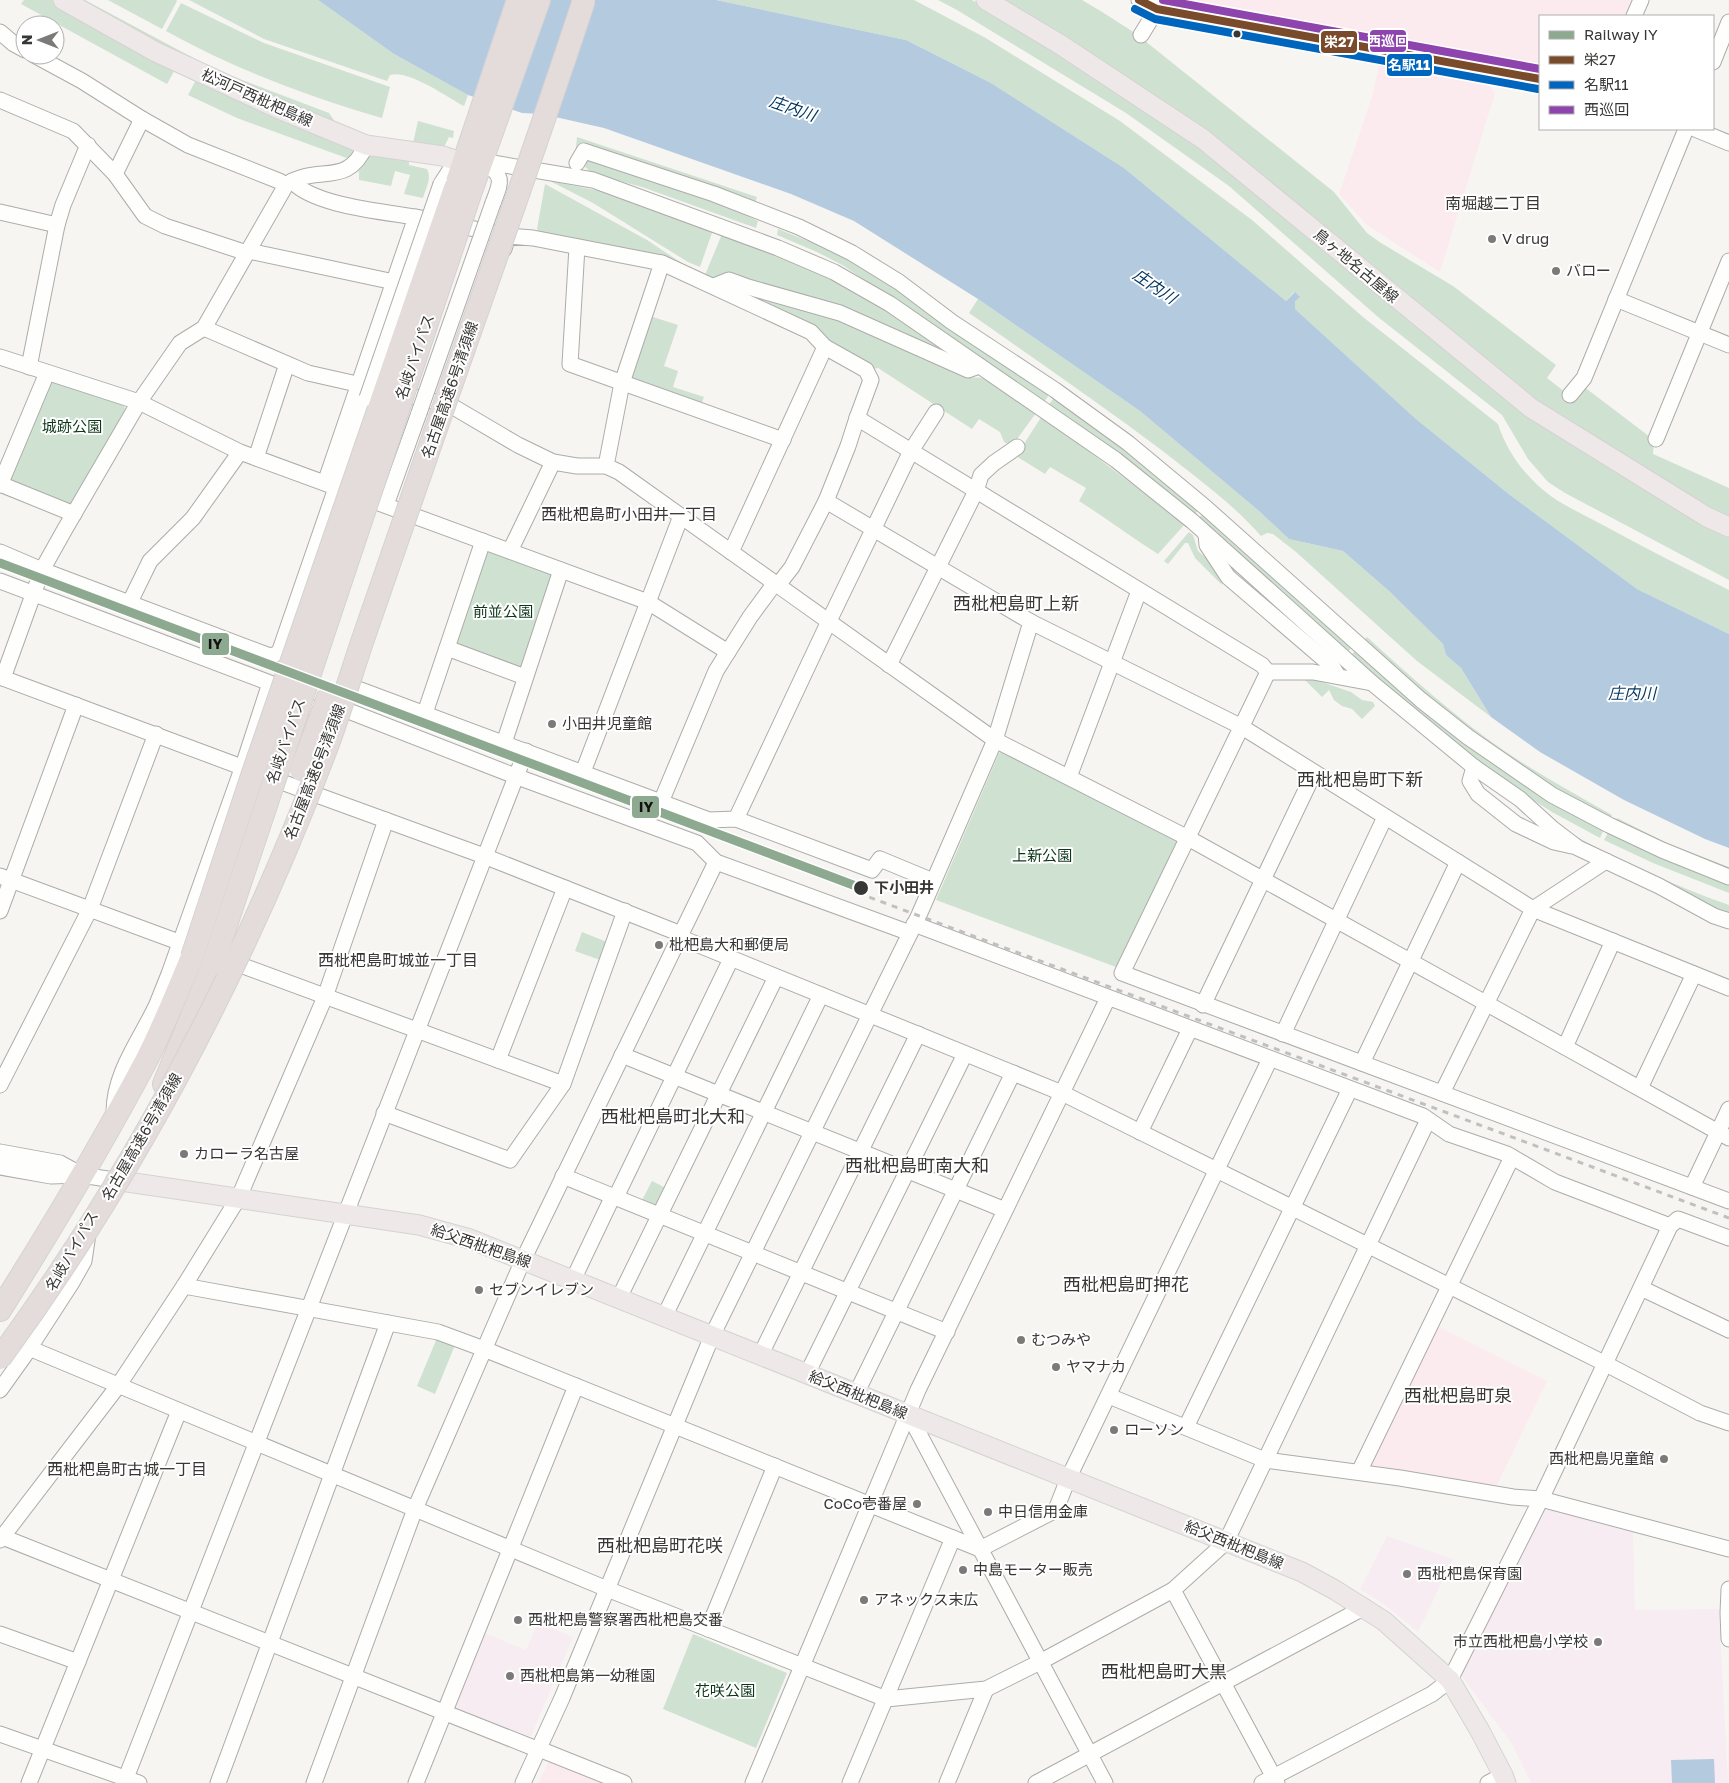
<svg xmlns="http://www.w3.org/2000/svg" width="1729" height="1783" viewBox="0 0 1729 1783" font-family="'Golos Text','Noto Sans JP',sans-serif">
<rect width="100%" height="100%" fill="#f7f5f2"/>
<g fill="#fbebee">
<polygon points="1185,0 1634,0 1627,16 1540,16 1540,67"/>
<polygon points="1379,63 1487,83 1495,93 1440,272 1367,225 1339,194 1373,94"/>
<polygon points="1435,1325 1547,1381 1496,1487 1370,1468 1369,1465"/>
<polygon points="553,1759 612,1783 538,1783 549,1761"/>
</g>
<g fill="#f8ecf3">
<polygon points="1547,1508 1633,1531 1635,1610 1719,1609 1728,1783 1531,1783 1512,1744 1460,1674 1541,1509"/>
<polygon points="1387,1536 1453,1559 1418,1632 1385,1605 1360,1589"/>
<polygon points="538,1622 573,1637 531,1736 526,1738 454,1708 453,1702 482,1632 526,1650"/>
</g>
<g fill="#cfe1d0">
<polygon points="24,0 52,0 97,27 176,68 167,84 21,4"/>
<polygon points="76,0 85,0 216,70 329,113 338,126 215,73"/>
<polygon points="108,0 176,0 177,1 162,29"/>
<path d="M189 0H318L394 54 468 95 464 106C447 97 408 69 390 75L387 81 264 39Z"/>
<path d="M716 0H914L984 37 1120 121 1252 220 1363 317 1498 424C1506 449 1522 472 1542 489 1559 504 1581 513 1601 524 1643 547 1686 569 1729 590V634L1637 589 1510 495 1416 419 1295 309 1294 292 1286 301 1124 168 991 83 906 40Z"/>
<polygon points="938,0 972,0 1009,20 1192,141 1383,298 1729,535 1729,580 1565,493 1548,482 1528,459 1502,415 1378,317 1229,186 1126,113 957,10"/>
<polygon points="1000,0 1082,0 1099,10 1135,33 1334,192 1367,233 1381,243 1453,286 1556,365 1547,378 1570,396 1583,386 1654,440 1653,454 1729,488 1729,520 1535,401 1390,288"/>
<path d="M181 3 264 43 390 87 382 118C307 96 234 69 166 31Z"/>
<polygon points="197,78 353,147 356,153 352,160 237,118 188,95"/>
<polygon points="418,121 454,131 453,138 449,137 444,147 413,143"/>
<polygon points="577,137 757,197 754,206 584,149 575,158"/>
<path d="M371 153 409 159V165L427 169C432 178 426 188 423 198L404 194 410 175 395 171 391 186 359 180V172L356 169 364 159Z"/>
<polygon points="586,153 753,210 750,217 758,221 756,228 642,187 593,174 585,167 586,164 581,161"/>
<polygon points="550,181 615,194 713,230 700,267 688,262 593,203"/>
<polygon points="545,184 647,240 689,268 665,256 540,233 537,229"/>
<polygon points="778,229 808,241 811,236 850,255 1050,393 1043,404 844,266 817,252 777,235"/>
<path d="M722 234C767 251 813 268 855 291 892 312 926 337 961 361L729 273 711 278 705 275Z"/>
<polygon points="743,293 835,317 958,371 966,377 986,378 1036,413 1012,446 1004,442 1000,432 979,419 972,429 878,368 873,369 842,352 816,327"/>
<path d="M978 299 1140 411 1259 511 1289 539 1343 551 1389 591 1443 644 1446 655 1461 668 1491 717 1417 661 1296 552 1273 534 1267 533 1261 536C1233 504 1197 478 1164 452 1100 404 1035 359 969 313Z"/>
<polygon points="650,316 678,325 664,366 678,371 673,387 704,397 701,405 633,382 630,377"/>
<polygon points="54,380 124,405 125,409 72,506 7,479 49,383"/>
<polygon points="1056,395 1201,507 1193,516 1047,407"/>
<path d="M1042 416 1185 524 1158 554C1131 537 1106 518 1079 501L1086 488 1050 467 1045 474 1016 456Z"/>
<polygon points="1205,511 1354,645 1347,653 1197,520"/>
<polygon points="1189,532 1193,535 1198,551 1206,558 1221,582 1222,585 1195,558 1188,543 1185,543 1168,564 1164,561"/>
<polygon points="485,550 552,571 554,576 522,669 454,643"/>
<path d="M1367 637C1411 677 1454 716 1503 750 1538 774 1575 794 1612 815L1609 821 1550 790 1467 732 1363 642Z"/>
<polygon points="1358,648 1420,703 1605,827 1600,838 1552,812 1508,784 1453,745 1350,656"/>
<polygon points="1302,677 1316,680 1351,692 1362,700 1373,702 1375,706 1362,719 1352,709 1342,706 1334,700 1329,690 1322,697"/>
<polygon points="1004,750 1177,836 1180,843 1120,966 1116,967 936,900 999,753"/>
<polygon points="1617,818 1669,844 1729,867 1729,874 1614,824"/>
<path d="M1558 826C1612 858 1670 884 1729 905V917L1597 851Z"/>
<polygon points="1610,829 1729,881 1729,893 1653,863 1604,840"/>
<polygon points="582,932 607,942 600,960 575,951"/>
<polygon points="652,1181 668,1189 656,1208 641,1202"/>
<polygon points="437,1338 455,1345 435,1394 417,1386"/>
<polygon points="693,1634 787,1673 756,1748 663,1709"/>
</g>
<g fill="#b4cadf">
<polygon points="318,0 716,0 906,40 991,83 1124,168 1286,301 1295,292 1300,297 1295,301 1295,309 1416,419 1510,495 1637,589 1729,634 1729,848 1705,839 1624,800 1540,752 1491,717 1461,668 1446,655 1443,644 1389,591 1343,551 1289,539 1259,511 1140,411 978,299 854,221 791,194 604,128 542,114 522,113 468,95 394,54"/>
<polygon points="1714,1759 1715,1783 1672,1783 1671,1760"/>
</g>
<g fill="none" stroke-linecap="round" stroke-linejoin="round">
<defs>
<g id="minor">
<polyline points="1139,0 1157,9 1540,79"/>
<polyline points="1634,16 1641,0"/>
<polyline points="0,32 14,44 25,50"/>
<polyline points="1141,35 1157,9 1157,0"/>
<polyline points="34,55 82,81 142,119 188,145 279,181 286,185"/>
<polyline points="1713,62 1729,22"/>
<polyline points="0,100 73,131 115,174 145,216 165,226 247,253"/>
<polyline points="1695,129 1729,143"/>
<polyline points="481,161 593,180 778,248 834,272 890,304 1116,460 1192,521 1372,683 1474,767 1520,799 1553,829 1578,848 1659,886 1714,916 1729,921"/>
<path d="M484 163C505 176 501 182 493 203"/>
<polyline points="577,163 584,151 714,194 799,227 852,253 899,282 952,322 1055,390 1128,443 1205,507 1421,700 1468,737 1552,795 1609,825 1662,850 1729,877"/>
<polyline points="115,174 142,119"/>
<path d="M292 181C314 207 391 212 426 219"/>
<polyline points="441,184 450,170 463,163"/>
<polyline points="0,212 57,225"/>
<polyline points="451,224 508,236"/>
<polyline points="577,247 570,364 783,440"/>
<polyline points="504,249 508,236 533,238 662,263 811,332 825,347 866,370 871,380 857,418 848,446 826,501 792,567 778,585"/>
<polyline points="249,251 394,282"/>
<polyline points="714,286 729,280 748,287 840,313 968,370 979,366"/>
<polyline points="1616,299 1729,345"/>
<polyline points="204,328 308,373 450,405 518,445 553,462 577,466 606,466 619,472 995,740 1188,838 1729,1138"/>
<polyline points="0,357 139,402 240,452 648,602 728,652"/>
<polyline points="29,367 57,225 63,205 88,145"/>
<polyline points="1570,395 1584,378 1686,129"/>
<polyline points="857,418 1262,665 1268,672 1313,672 1372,683"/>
<polyline points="1656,439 1729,261"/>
<polyline points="256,458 287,364"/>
<polyline points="606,466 622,383 662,263"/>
<polyline points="325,483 416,217"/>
<polyline points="0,484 74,514"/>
<polyline points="0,485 47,373"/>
<polyline points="826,501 1031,622 1242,727 1533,909 1729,988"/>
<polyline points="386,505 419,413"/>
<polyline points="1206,534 1207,545 1228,577 1332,666 1338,676"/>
<polyline points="510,551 553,462"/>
<polyline points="0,552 42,570 270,656 279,653 367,398"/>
<polyline points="731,552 825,347"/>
<path d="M0 581 270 683 243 766 169 974C165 984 161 994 157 1004 141 1039 114 1072 114 1112"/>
<polyline points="130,602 150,561 193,518 240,452"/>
<polyline points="447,648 525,677"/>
<polyline points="889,665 976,491 981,475 994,463 1017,447"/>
<polyline points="1268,672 1122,973 1729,1201"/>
<polyline points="354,676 350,686 709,820 736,819 872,870 880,859 933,881"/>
<polyline points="0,677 314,794 484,856 681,934"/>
<path d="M3 678 42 570 65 529 139 402 180 343 204 328 286 185C318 163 347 189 366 145"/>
<path d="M292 703C310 709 327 710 346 710L515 776 697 843 716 862 910 933"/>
<polyline points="425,713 483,541"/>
<polyline points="504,743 561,570"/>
<polyline points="1474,767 1470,781 1478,794 1516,824 1554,842 1572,846"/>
<polyline points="583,772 681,516"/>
<polyline points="1069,777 1139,591"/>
<polyline points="661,802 716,671 750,617 775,583"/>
<polyline points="736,819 829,621 911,451 936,412"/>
<polyline points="0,876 203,951"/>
<polyline points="0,911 76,705"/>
<polyline points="914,924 1423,1116 1449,1134 1507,1154 1555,1182 1670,1226"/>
<polyline points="679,937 1062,1093 1606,1364 1700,1413 1729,1423"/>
<polyline points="227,960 563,1084 625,911"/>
<polyline points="1203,1005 1314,773"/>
<polyline points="1283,1034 1385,817"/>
<polyline points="1565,1047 1613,941"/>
<polyline points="622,1055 1005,1210"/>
<polyline points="498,1060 565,888"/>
<polyline points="1362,1063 1458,862"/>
<polyline points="0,1085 90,909 156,734"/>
<polyline points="1640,1088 1694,974"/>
<polyline points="1442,1093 1533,909 1606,861"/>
<polyline points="384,1113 510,1160 563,1084"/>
<polyline points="1140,1132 1190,1029"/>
<polyline points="0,1152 60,1163 80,1174"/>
<polyline points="0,1167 51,1176 81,1175 114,1180"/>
<polyline points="563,1176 947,1332"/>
<polyline points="1692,1187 1729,1109"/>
<polyline points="616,1197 731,959"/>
<polyline points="573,1280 613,1196"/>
<polyline points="184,1286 438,1332 484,1349 980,1549 1054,1511 1057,1507 1068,1479 1270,1059"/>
<polyline points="1641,1288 1729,1330"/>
<polyline points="619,1298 776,977"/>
<polyline points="664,1317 821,995"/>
<polyline points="29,1348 607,1589 886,1699 986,1689 1040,1662 1173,1590 1226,1542 1428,1120"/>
<polyline points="760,1356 918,1034"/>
<polyline points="807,1374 965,1054"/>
<polyline points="0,1390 25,1355 71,1284 84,1261 88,1234"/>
<polyline points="856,1394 1013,1073"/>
<polyline points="1109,1396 1265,1460 1400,1478 1513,1497 1541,1499 1729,1549"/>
<polyline points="909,1415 1105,1783"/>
<polyline points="1186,1427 1350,1089"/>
<polyline points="1359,1472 1512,1157"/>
<polyline points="0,1536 539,1750"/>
<polyline points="0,1540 118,1386 184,1286 239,1197 325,997 386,820"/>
<polyline points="1729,1589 1728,1613 1729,1639"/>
<polyline points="1173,1590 1277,1783"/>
<polyline points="708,1629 775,1466"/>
<polyline points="0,1634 78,1662"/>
<polyline points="0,1734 139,1783"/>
<polyline points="539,1749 624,1783"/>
<polyline points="29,1783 179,1411"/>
<polyline points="124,1783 526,751"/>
<polyline points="218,1783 388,1323"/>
<polyline points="314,1783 415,1509 523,1260 716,862"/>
<polyline points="416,1783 576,1386"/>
<polyline points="523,1783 562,1698 712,1336 919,915 995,740 1031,622"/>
<polyline points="753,1783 918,1390 1108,998"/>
<polyline points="850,1783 953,1538"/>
<polyline points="947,1783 986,1689"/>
<polyline points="1036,1783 1365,1607"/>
<polyline points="1262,1783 1432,1694 1450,1680 1541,1499 1670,1226 1678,1219 1729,1238"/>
<polyline points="1488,1783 1503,1775"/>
</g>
<g id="major">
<polyline points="63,0 156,52 279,109 366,145 443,156 463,163"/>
<polyline points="986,0 1061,45 1203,139 1531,408 1707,517 1729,527"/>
<polyline points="114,1180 419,1225 470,1239 1302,1572 1335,1590 1384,1621 1450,1680 1480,1731 1503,1775 1506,1783"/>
</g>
<g id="highway">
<polyline points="455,188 518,0"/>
<polyline points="470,194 539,0"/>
<polyline points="164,1084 213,964"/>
<path d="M0 1310C51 1229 101 1146 146 1061 163 1028 177 992 192 957"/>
</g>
</defs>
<use href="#minor" stroke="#adacaa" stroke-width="17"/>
<use href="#major" stroke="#d4d3d2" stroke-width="21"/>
<use href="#highway" stroke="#d4d3d2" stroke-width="24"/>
<use href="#minor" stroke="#fefefd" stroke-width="15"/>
<use href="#major" stroke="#eee8e9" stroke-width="19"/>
<use href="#highway" stroke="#e4dbdb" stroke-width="22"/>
<polyline stroke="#c1c0c0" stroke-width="3" stroke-dasharray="6 6" stroke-linecap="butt" points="858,893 1729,1218"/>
<defs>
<g id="minor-bridge">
<polyline points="367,398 441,184"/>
<polyline points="419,413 493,203"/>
</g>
<g id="highway-bridge">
<polyline points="301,770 329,695"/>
<polyline points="192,957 252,776 455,188"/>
<polyline points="213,964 470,194"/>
<path d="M0 1358C138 1169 247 960 329 741 341 708 351 675 362 642 383 583 403 524 423 466 477 310 533 156 584 0"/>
</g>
</defs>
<use href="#minor-bridge" stroke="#adacaa" stroke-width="17" stroke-linecap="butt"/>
<use href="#highway-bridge" stroke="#d4d3d2" stroke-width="24" stroke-linecap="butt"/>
<use href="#minor-bridge" stroke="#fefefd" stroke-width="15"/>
<use href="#highway-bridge" stroke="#e4dbdb" stroke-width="22"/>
<defs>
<polyline id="bus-1" points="1139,0 1157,9 1540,79"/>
<polyline id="bus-2" points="1135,9 1155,19 1538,89"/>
<polyline id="bus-3" points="1163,0 1540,69"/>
</defs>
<use href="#bus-1" stroke="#fff" stroke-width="11"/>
<use href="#bus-2" stroke="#fff" stroke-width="11"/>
<use href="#bus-3" stroke="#fff" stroke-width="11"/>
<use href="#bus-1" stroke="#7a4b2a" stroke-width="8"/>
<use href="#bus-2" stroke="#0065bd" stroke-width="8"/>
<use href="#bus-3" stroke="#8e44ad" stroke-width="8"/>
<defs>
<polyline id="rail-1" points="0,563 861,888"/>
</defs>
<use href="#rail-1" stroke="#fff" stroke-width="12"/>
<use href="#rail-1" stroke="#8daa91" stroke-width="9"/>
</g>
<g fill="#383736" stroke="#fff" stroke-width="2">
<circle cx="1237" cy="34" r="4.5"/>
<circle cx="861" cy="888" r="8"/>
</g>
<g fill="#7b7a78" stroke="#fff" stroke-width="2">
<circle cx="1492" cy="239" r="5"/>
<circle cx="1556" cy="271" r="5"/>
<circle cx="552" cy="724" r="5"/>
<circle cx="659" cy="945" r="5"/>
<circle cx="184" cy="1154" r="5"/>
<circle cx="479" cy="1290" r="5"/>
<circle cx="1021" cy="1340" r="5"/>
<circle cx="1056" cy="1367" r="5"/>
<circle cx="1114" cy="1430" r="5"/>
<circle cx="1664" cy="1459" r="5"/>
<circle cx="917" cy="1504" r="5"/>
<circle cx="988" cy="1512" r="5"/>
<circle cx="963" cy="1570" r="5"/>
<circle cx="1407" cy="1574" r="5"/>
<circle cx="864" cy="1600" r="5"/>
<circle cx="518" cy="1620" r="5"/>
<circle cx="1598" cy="1642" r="5"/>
<circle cx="510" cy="1676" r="5"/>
</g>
<g text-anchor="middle" stroke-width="4" stroke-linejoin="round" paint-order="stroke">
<g font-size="15" fill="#383736" stroke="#fff">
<text transform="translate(257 98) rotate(24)" y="5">松河戸西枇杷島線</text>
<text transform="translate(1356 266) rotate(40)" y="5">鳥ヶ地名古屋線</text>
<text transform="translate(415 357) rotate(-71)" y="5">名岐バイパス</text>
<text transform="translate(450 390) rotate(-71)" y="5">名古屋高速6号清須線</text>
<text transform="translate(286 741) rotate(-71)" y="5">名岐バイパス</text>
<text transform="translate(315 772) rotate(-69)" y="5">名古屋高速6号清須線</text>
<text transform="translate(142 1137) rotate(-60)" y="5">名古屋高速6号清須線</text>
<text transform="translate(481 1246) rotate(19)" y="5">給父西枇杷島線</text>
<text transform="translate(72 1251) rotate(-60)" y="5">名岐バイパス</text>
<text transform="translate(858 1395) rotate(22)" y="5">給父西枇杷島線</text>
<text transform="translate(1234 1545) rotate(22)" y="5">給父西枇杷島線</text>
</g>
<g font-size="15" fill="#383736" stroke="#fff" text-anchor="start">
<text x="1502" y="244">V drug</text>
<text x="1566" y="276">バロー</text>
<text x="562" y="729">小田井児童館</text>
<text x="669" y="950">枇杷島大和郵便局</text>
<text x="194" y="1159">カローラ名古屋</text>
<text x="489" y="1295">セブンイレブン</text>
<text x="1031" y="1345">むつみや</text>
<text x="1066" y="1372">ヤマナカ</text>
<text x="1124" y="1435">ローソン</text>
<text x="1654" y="1464" text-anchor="end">西枇杷島児童館</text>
<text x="907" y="1509" text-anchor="end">CoCo壱番屋</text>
<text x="998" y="1517">中日信用金庫</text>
<text x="973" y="1575">中島モーター販売</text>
<text x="1417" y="1579">西枇杷島保育園</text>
<text x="874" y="1605">アネックス末広</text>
<text x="528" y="1625">西枇杷島警察署西枇杷島交番</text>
<text x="1588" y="1647" text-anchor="end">市立西枇杷島小学校</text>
<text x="520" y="1681">西枇杷島第一幼稚園</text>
</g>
<g font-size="15" fill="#0d371a" stroke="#fff">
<text x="72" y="432">城跡公園</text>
<text x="503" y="617">前並公園</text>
<text x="1042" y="861">上新公園</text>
<text x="725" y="1696">花咲公園</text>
</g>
<g font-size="15" font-weight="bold" fill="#383736" stroke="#fff" text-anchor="start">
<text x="874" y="893">下小田井</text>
</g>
<g font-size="16" font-style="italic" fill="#063962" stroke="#fff">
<text transform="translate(793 108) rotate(19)" y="6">庄内川</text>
<text transform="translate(1155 286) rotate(34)" y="6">庄内川</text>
<text x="1632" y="699">庄内川</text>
</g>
<g font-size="16" fill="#383736" stroke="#fff">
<text x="1493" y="209">南堀越二丁目</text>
<text x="629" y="520">西枇杷島町小田井一丁目</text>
<text x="398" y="966">西枇杷島町城並一丁目</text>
<text x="127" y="1475">西枇杷島町古城一丁目</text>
</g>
<g font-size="18" fill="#383736" stroke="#fff">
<text x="1016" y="610">西枇杷島町上新</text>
<text x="1360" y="786">西枇杷島町下新</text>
<text x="673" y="1123">西枇杷島町北大和</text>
<text x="917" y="1172">西枇杷島町南大和</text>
<text x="1126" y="1291">西枇杷島町押花</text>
<text x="1458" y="1402">西枇杷島町泉</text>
<text x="660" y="1552">西枇杷島町花咲</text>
<text x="1164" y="1678">西枇杷島町大黒</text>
</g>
</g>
<g stroke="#fff" stroke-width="2">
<rect x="1369" y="29" width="38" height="24" rx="5" fill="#8e44ad"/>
<rect x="1320" y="30" width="38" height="24" rx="5" fill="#7a4b2a"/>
<rect x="1386" y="53" width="47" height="24" rx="5" fill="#0065bd"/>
<rect x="201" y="632" width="29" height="24" rx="5" fill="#8daa91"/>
<rect x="631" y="795" width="29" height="24" rx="5" fill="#8daa91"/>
</g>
<g font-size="14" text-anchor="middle" font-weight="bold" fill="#fff">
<text x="1388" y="46">西巡回</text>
<text x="1339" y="47">栄27</text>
<text x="1409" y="70">名駅11</text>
</g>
<g font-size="14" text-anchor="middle" font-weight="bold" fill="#111">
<text x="215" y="649">IY</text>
<text x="646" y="812">IY</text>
</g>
<rect x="1539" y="15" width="175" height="115" fill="#ffffff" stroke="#afafaf"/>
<rect x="1549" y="31" width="25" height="8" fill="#8daa91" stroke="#afafaf"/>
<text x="1584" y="40" font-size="15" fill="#383736">Railway IY</text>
<rect x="1549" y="56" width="25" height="8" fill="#7a4b2a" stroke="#afafaf"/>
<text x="1584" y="65" font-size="15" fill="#383736">栄27</text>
<rect x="1549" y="81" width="25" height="8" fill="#0065bd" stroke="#afafaf"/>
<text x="1584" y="90" font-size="15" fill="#383736">名駅11</text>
<rect x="1549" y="106" width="25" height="8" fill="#8e44ad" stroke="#afafaf"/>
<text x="1584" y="115" font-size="15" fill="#383736">西巡回</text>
<g transform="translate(40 40) rotate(270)"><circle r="24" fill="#ffffff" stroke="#afafaf"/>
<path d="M0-4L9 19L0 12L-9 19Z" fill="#7b7a78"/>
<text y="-8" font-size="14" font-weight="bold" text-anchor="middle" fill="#383736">N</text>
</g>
</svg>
